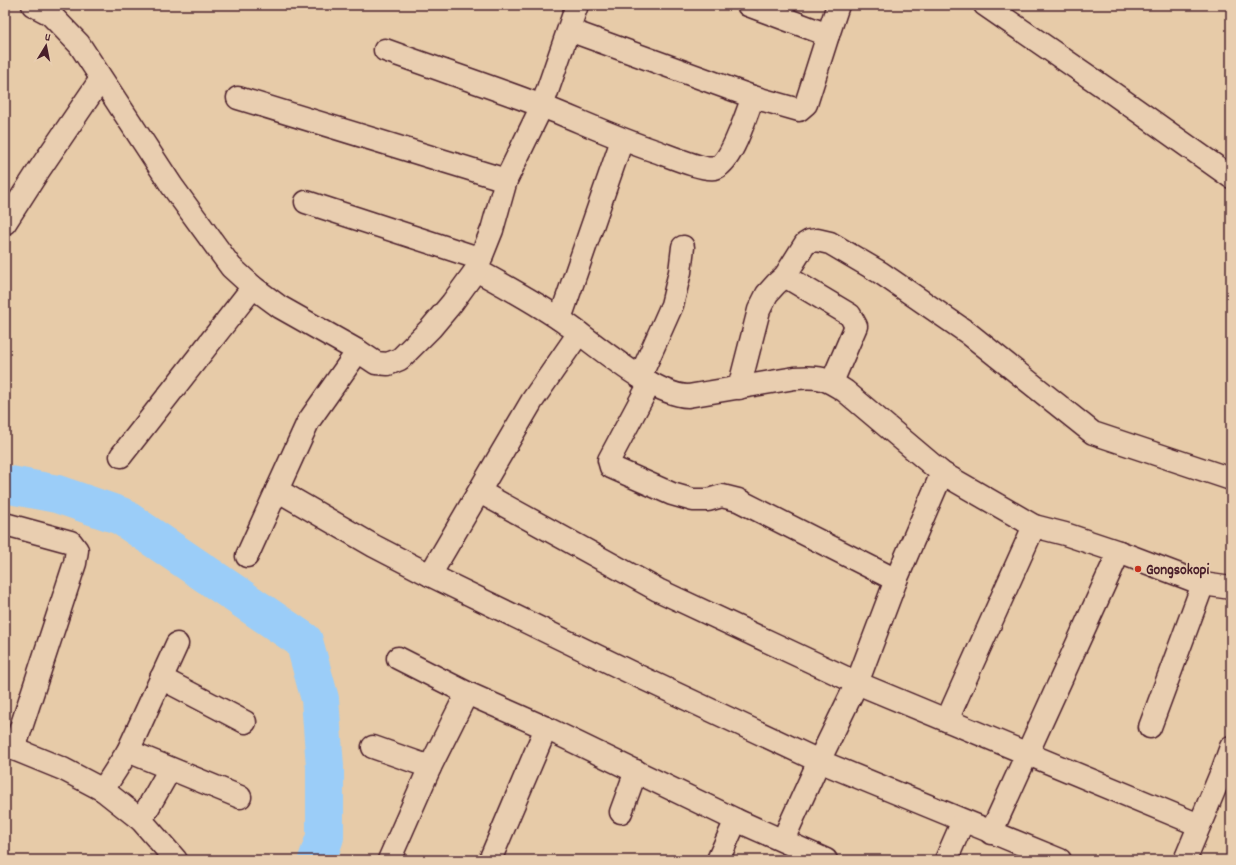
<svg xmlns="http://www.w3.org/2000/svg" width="1236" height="865" viewBox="0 0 1236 865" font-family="Dekko,sans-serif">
<rect width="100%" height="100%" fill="#e7cba8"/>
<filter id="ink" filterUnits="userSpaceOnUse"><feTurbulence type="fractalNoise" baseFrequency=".025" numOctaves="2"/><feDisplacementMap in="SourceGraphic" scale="8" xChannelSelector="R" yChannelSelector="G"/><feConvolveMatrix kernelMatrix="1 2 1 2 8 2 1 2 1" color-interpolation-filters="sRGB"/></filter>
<g filter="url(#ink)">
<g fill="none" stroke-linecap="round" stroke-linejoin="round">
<polyline stroke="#9bcdf8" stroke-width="38" points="5,484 57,494 121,516 304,641 320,699 325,767 325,837 317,860"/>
<defs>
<g id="minor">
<path d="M33 5 50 14 79 44 172 186 231 267 253 287 280 307 358 351 376 363 388 364 400 359 431 328 452 303 476 270C507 287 539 304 568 325 597 345 653 395 688 396L795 378C820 376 825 378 845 391L942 473 1034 526 1065 534 1119 552 1203 584 1231 588"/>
<polyline points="748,5 828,35 838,5"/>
<polyline points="985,5 1114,94 1231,177"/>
<polyline points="569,30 753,97 799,110 806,104 828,35"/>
<path d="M385 50C437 69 490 86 542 106 580 121 616 138 655 151 667 155 704 171 715 168 732 163 746 114 753 97"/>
<polyline points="238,98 506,180"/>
<polyline points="306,202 481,259"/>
<polyline points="5,223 39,170 101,79"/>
<polyline points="476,270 492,230 506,180 542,106 577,5"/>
<polyline points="785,276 850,315 856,326 832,382"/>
<polyline points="560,319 622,140"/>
<polyline points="640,377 672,305 680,272 683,247"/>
<polyline points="650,383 609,460 611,467 672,494 693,500 708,500 722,496 738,500 896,580"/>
<polyline points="739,388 759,310 767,294 776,284 785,276 805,244 810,241 817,240 830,243 881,273 968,333 1093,433 1231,479"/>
<polyline points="121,456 253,287"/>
<polyline points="277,490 374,546 430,575 636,675 819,761 1060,860"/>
<polyline points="480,492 658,590 857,683 1199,825"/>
<polyline points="5,524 71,542 77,550 75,563 14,749"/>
<polyline points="247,556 308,422 358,351"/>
<polyline points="430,575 532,401 579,333"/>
<polyline points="398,658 467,693 546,728 736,820 826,860"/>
<polyline points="161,678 245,722"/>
<polyline points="947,720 1034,526"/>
<polyline points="1150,727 1203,584"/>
<polyline points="5,747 14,749 63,769 103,790 141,820 176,860"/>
<polyline points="373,747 430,767"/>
<polyline points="128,751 240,797"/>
<polyline points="103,790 128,751 177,644"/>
<polyline points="621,812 636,771"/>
<polyline points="141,820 170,769"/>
<polyline points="991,833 1119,552"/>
<polyline points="783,840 819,761 857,683 896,580 942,473"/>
<polyline points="389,860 430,767 467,693"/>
<polyline points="490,860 546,728"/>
<polyline points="718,860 736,820"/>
<polyline points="946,860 963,821"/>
<polyline points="1185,860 1223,769 1231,747"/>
</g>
</defs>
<use href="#minor" stroke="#4a1f2b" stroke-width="25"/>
<use href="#minor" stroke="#e9ceb0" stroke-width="22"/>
</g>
</g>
<circle fill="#c8321e" stroke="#e9ceb0" stroke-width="1.5" cx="1138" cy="569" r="4"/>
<g text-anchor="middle" stroke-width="3" stroke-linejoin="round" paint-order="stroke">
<g font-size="15" font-weight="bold" fill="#4a1f2b" stroke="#e9ceb0" text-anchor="start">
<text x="1146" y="574">Gongsokopi</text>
</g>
</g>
<rect width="1236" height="865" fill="none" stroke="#e9ceb0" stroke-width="20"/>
<rect x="10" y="10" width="1216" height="845" fill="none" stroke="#4a1f2b" stroke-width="1.5" filter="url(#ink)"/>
<g transform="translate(46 46) rotate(10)" stroke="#e9ceb0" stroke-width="3" paint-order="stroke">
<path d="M0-3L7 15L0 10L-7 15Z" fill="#4a1f2b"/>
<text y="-6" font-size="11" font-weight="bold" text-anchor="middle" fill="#4a1f2b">U</text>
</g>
</svg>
